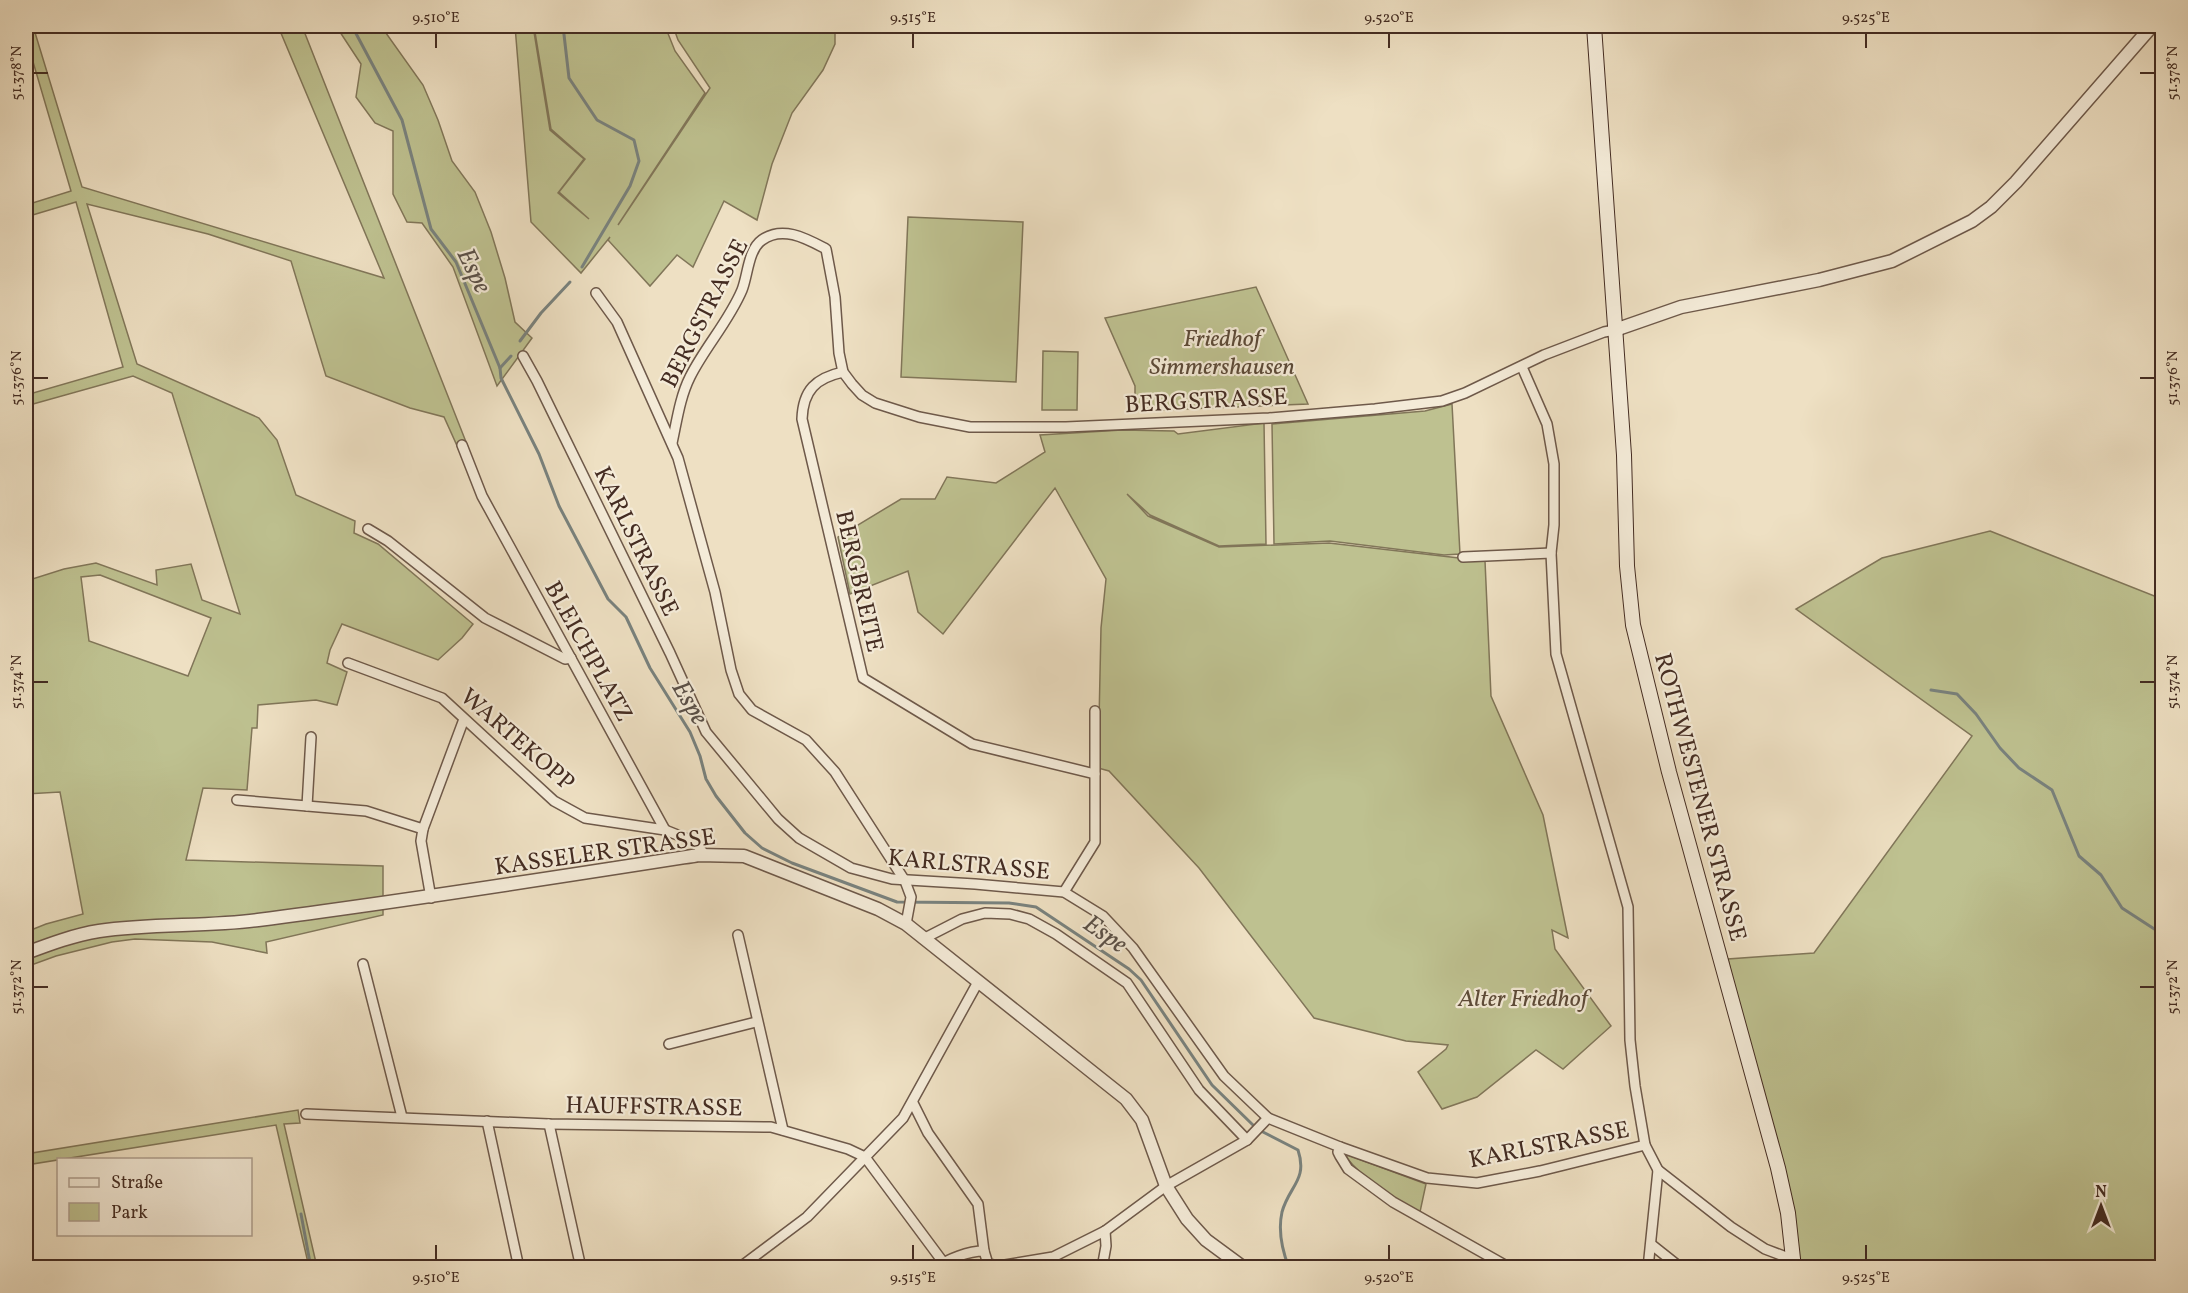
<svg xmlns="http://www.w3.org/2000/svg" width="2188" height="1293" viewBox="0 0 2188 1293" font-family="Vollkorn,serif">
<rect width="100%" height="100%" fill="#eee0c3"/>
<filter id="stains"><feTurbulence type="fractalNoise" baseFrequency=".00333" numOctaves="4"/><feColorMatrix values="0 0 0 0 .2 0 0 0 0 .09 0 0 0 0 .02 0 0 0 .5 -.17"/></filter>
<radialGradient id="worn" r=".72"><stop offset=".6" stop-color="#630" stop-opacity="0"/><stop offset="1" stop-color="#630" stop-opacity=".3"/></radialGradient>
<g fill="#bec190" stroke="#817659" stroke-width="1.5" fill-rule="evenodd">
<path d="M26 26H33L82 187 384 278 278 26H302L468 447 459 450 444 417 410 408 326 376 291 261 208 234 87 204 137 364 259 418 277 440 296 495 355 521 354 533 378 544 473 624 462 638 438 660 342 624 330 650 327 663 347 672 337 705 316 700 258 705 257 728H252L247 790 203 788 186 860 383 866V915L266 942 267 953 212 942 135 939 112 942 56 956 26 967V932L46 924 83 914 60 792 26 794V581L64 569 96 563 157 585 156 570 191 564 202 600 240 614 172 393 133 376 26 406V395L123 367 76 202 26 217V205L71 191 26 38ZM100 575 211 618 188 676 89 641 81 577Z"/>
<polygon points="336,26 381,26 423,85 438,120 452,161 475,192 491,232 505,278 515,322 532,338 497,386 453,267 422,223 407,222 393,194 393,131 375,123 356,97 361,64"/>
<polygon points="515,26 533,26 550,130 584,159 558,193 589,219 559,192 585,159 551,129 534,26 665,26 675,51 705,93 618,225 710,88 678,40 673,26 835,26 835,44 823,70 792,113 772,164 757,220 724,201 693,267 677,255 650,286 608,240 610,237 581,273 531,222"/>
<polygon points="908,217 1023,222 1016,382 901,377"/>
<polygon points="1256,287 1308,404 1135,411 1135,386 1105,318"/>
<polygon points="1043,351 1078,352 1077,410 1042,410"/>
<polygon points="1452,404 1460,554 1444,555 1330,541 1274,544 1272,424 1425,411"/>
<polygon points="1264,423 1266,544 1219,546 1150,515 1127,494 1148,516 1219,547 1329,543 1485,561 1491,696 1543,815 1568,938 1552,930 1555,949 1611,1026 1563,1069 1536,1050 1477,1097 1442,1109 1418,1072 1446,1049 1448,1045 1406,1041 1314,1018 1199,868 1109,771 1098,768 1101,628 1106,579 1055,488 943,634 918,612 908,571 850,594 838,537 901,499 935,499 947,477 996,483 1045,452 1040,435 1122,430 1174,431 1178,434"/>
<polygon points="1990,531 2162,599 2162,1267 1793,1267 1789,1231 1728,959 1814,953 1972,736 1796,609 1882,558"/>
<polygon points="298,1110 300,1123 284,1124 317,1267 309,1267 276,1125 26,1165 26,1154"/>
<path d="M1348 1155 1426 1184 1420 1212C1393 1198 1365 1181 1346 1157Z"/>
</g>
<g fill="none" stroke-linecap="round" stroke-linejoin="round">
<g stroke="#79827e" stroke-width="3">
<polyline points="352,26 402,120 431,229 456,262 500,368 501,378 539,454 559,506 608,599 626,617 650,668 690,732 700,756 706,779 716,796 745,833 762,848 792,863 897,902 1009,903 1036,907 1129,969 1141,980 1212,1085 1254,1126"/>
<polyline points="563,26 569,78 597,120 634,140 639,161 630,186 582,267"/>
<polyline points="520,341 541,313 570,282"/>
<polyline points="500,368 511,356"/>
<polyline points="1931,690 1957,694 1976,714 2000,748 2019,768 2052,790 2079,856 2101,875 2122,908 2162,934"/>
<path d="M1263 1132 1298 1150C1308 1180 1289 1186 1282 1212 1278 1230 1282 1250 1289 1268"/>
<polyline points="301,1214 311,1268"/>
</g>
<defs>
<g id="minor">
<polyline points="596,293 617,322 678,458 715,592 731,670 739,694 752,710 806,740 835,772 905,881 911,897 906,924"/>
<polyline points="523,356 537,381 670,653 706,732 778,819 799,838 851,868 892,879 975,884 1064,892 1103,916 1133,948 1224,1076 1268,1118 1340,1147 1427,1178 1477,1183 1540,1171 1645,1145 1658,1170 1731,1227 1765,1249 1794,1260"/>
<polyline points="1522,367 1547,424 1554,464 1554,525 1551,553 1556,654 1628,907 1630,1040 1635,1086 1645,1145"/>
<path d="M843 372C816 378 803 390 802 419L863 678 972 744 1095 774"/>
<path d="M672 443C677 420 680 397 690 377 705 347 729 321 742 290 748 275 748 250 762 240 783 225 807 239 826 249L835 297 839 353 843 372 852 384 862 395 875 403 919 417 970 427H1066L1269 418 1375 409 1442 401 1465 393 1544 355 1604 332 1615 330"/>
<polyline points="462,445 482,496 665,830"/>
<polyline points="368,529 388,541 485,618 565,659 571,658"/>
<polyline points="1463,557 1551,553"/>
<polyline points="348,663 442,698 554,801 585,818 665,830 695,842 704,854"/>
<polyline points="237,800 366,811 423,829"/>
<polyline points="307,806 311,737"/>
<polyline points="1064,892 1095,842 1095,711"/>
<polyline points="431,898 421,841 423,829 464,719"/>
<polyline points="738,935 783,1130"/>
<polyline points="923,939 962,919 985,913 1010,914 1029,919 1056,934 1127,983 1199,1090 1247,1140"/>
<polyline points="363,964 402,1117"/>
<polyline points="669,1044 756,1022"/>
<polyline points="913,1103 928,1133 978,1204 984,1251"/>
<polyline points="306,1114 549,1124 771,1127 848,1149 865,1157 943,1262"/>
<polyline points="487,1121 519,1268"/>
<polyline points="549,1124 581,1268"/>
<polyline points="1340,1147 1338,1152 1340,1156 1348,1169 1393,1202 1510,1268"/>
<polyline points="1652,1245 1681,1268"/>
<polyline points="739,1268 807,1217 903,1118 978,982"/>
<path d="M935 1268C948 1259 968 1251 984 1251L988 1264 999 1266 1053 1257 1105 1231 1166 1186 1247 1140 1268 1118"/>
<polyline points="1102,1268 1106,1246 1105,1231"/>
<polyline points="1648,1268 1658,1170"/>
</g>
<g id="tertiary">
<polyline points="1615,330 1681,307 1819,280 1892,261 1972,221 1991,207 2016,182 2152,26"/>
<path d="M26 953C50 944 74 935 99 931 152 923 206 927 258 920 406 901 552 878 699 855L744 856 878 909 906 924 1126 1099 1142 1120 1166 1186 1187 1219 1206 1240 1244 1268"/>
</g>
<polyline id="secondary" points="1594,26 1624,455 1627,566 1633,625 1669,772 1778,1168 1788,1213 1794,1268"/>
</defs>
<use href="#minor" stroke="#6e594a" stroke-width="12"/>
<use href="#tertiary" stroke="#6e594a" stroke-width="15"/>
<use href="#secondary" stroke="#442c22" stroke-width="16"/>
<use href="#minor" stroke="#f4ebd8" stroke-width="9"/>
<use href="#tertiary" stroke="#f4ebd8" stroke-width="12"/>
<use href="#secondary" stroke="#f4ebd8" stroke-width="14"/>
</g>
<path fill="none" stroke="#442c22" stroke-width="2" d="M436 33V48M913 33V48M1389 33V48M1866 33V48M33 73H48M2140 73H2155M33 378H48M2140 378H2155M33 682H48M2140 682H2155M33 987H48M2140 987H2155M436 1245V1260M913 1245V1260M1389 1245V1260M1866 1245V1260"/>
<g text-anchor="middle" stroke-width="4.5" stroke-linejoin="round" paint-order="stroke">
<g font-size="24" fill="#442c22" stroke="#f4ebd8">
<text transform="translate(704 313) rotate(-63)" y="8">BERGSTRASSE</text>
<text transform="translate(1206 400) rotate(-3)" y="8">BERGSTRASSE</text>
<text transform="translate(637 541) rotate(64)" y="8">KARLSTRASSE</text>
<text transform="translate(860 581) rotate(77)" y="8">BERGBREITE</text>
<text transform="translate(589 651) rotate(61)" y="8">BLEICHPLATZ</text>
<text transform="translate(518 739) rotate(41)" y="8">WARTEKOPP</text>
<text transform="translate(1701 797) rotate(75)" y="8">ROTHWESTENER STRASSE</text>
<text transform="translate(605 851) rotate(-8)" y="8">KASSELER STRASSE</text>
<text transform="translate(969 864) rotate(5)" y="8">KARLSTRASSE</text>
<text transform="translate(654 1106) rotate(1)" y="8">HAUFFSTRASSE</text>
<text transform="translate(1549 1144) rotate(-11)" y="8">KARLSTRASSE</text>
</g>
<g font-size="24" font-style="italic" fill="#5c4a38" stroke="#f4ebd8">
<text x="1222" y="346">Friedhof<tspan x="1222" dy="28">Simmershausen</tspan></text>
<text x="1523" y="1006">Alter Friedhof</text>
</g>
<g font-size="26" font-style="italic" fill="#5a5048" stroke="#f4ebd8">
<text transform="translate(475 270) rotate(64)" y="9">Espe</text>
<text transform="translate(691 702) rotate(60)" y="9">Espe</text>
<text transform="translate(1106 933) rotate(35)" y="9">Espe</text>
</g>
</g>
<rect width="2188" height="1293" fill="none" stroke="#eee0c3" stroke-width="66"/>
<rect x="57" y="1158" width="195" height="78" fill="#f4ebd8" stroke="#ae9f8f" stroke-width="1.5"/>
<rect x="69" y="1178" width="30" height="9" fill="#f4ebd8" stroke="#ae9f8f" stroke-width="1.5"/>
<text x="111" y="1188" font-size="18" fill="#442c22">Straße</text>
<rect x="69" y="1203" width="30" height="18" fill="#bec190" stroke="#ae9f8f" stroke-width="1.5"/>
<text x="111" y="1218" font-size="18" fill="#442c22">Park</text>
<g transform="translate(2101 1206)" stroke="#f4ebd8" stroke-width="4.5" paint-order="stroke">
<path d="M0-4.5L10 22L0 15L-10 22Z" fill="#442c22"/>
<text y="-9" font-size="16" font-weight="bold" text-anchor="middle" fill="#442c22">N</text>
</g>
<rect x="33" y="33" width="2122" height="1227" fill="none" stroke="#442c22" stroke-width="2"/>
<g font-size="15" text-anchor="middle" fill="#442c22">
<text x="436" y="22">9.510°E</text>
<text x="913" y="22">9.515°E</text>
<text x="1389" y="22">9.520°E</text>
<text x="1866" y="22">9.525°E</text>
<text transform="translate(16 73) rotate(-90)" y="5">51.378°N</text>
<text transform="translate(2172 73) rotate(-90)" y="5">51.378°N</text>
<text transform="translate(16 378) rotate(-90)" y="5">51.376°N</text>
<text transform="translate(2172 378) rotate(-90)" y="5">51.376°N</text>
<text transform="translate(16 682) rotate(-90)" y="5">51.374°N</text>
<text transform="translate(2172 682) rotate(-90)" y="5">51.374°N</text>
<text transform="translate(16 987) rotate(-90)" y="5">51.372°N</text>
<text transform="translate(2172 987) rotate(-90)" y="5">51.372°N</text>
<text x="436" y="1282">9.510°E</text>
<text x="913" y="1282">9.515°E</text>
<text x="1389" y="1282">9.520°E</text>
<text x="1866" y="1282">9.525°E</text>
</g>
<rect width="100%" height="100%" filter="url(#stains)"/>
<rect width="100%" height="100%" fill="url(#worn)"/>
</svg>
